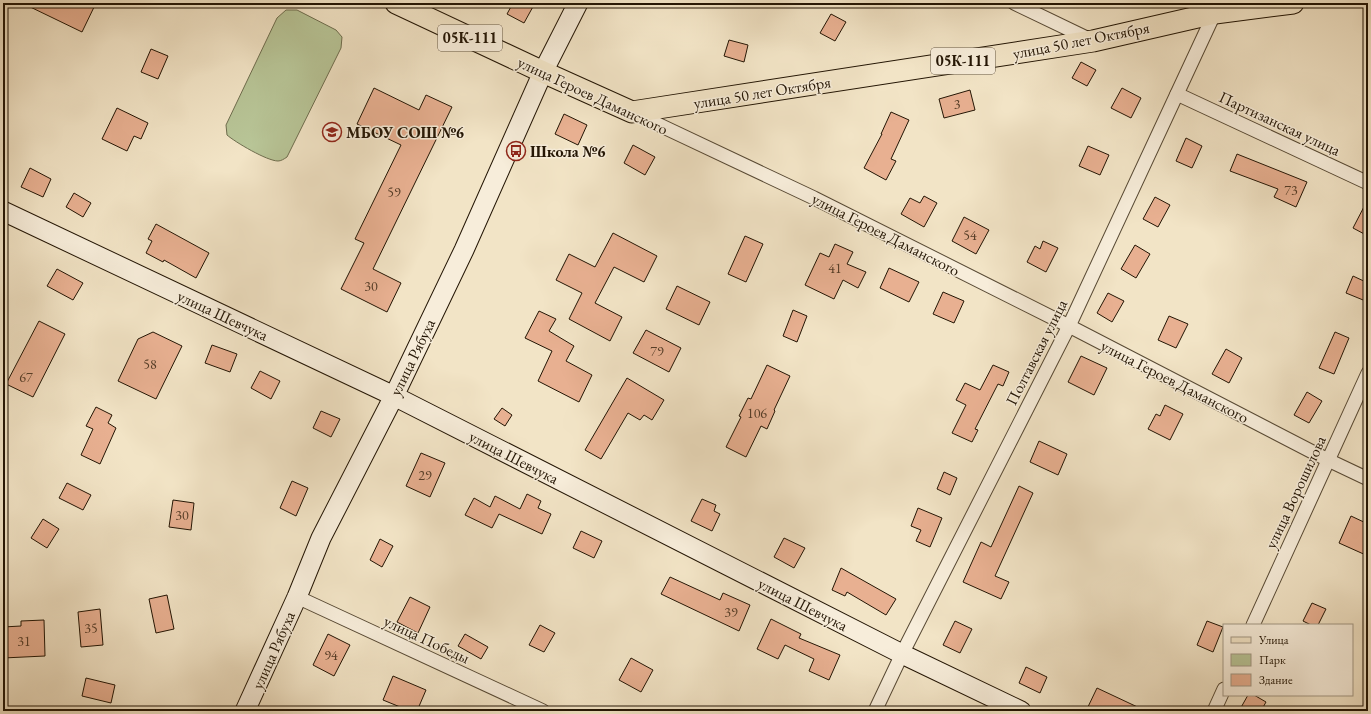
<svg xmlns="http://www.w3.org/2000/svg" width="1371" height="714" viewBox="0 0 1371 714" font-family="'EB Garamond',serif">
<rect width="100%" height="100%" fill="#f2e4c6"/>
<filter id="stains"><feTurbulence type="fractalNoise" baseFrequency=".005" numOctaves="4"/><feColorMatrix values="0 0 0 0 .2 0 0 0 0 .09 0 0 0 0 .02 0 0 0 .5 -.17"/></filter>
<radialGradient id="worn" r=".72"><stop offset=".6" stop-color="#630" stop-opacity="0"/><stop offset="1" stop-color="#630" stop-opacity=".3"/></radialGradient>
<path fill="#b8c597" stroke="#6e6d4e" d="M286 10H297L336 30 342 37 341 48 287 157C284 159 281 161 278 161 267 161 235 142 227 135L226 125 277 18Z"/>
<g fill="#e8b091" stroke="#231504">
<polygon points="22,3 96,3 82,32"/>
<polygon points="513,3 535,3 524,23 507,14"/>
<polygon points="831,14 846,22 835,41 820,33"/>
<polygon points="729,40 748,45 744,62 724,56"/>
<polygon points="151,49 168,56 158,79 141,72"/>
<polygon points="1081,62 1096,70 1087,86 1072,78"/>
<polygon points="374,88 419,110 426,95 452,107 373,269 401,283 387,312 341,289 364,243 355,239 401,145 357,124"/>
<polygon points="1122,88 1141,98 1131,118 1111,108"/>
<polygon points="970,90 975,110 944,118 939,99"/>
<polygon points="117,108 148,123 141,139 134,136 127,151 102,139"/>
<polygon points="891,112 909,120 891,159 896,161 886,180 864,168 882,134 881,134"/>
<polygon points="564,114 587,125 578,145 555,134"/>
<polygon points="1186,138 1202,146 1192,168 1176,161"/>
<polygon points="633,145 655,157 645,175 624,163"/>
<polygon points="1088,146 1109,155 1100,175 1079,166"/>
<polygon points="1237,154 1307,182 1296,207 1274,197 1278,189 1230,171"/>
<polygon points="30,168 51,179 43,197 21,187"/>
<polygon points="74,193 91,203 83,217 66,207"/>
<polygon points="924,196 937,203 924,227 901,214 910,198 920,203"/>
<polygon points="1155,197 1170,205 1158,227 1143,219"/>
<polygon points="1368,199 1368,236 1353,228"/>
<polygon points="964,217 989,230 976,254 952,241"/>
<polygon points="156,224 209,253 196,278 164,260 163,262 146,253 152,241 148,239"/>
<polygon points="613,233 657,256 644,282 614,267 595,303 622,317 610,341 569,319 582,293 556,280 569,254 595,267"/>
<polygon points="745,236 763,244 746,282 728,274"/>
<polygon points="1043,241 1058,248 1046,272 1027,262 1035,246 1040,249"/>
<polygon points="835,244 853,252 847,264 866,272 858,288 843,280 834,299 805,285 820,253 829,257"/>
<polygon points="1135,245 1150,254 1136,278 1121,269"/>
<polygon points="889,268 919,282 909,302 880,288"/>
<polygon points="57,269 83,283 73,300 47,286"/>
<polygon points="1353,276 1368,283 1368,302 1346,293"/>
<polygon points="677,286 710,302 699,325 666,309"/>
<polygon points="943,292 964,301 954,323 933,314"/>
<polygon points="1108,293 1124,301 1112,322 1097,313"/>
<polygon points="793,310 807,316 797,342 783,336"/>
<polygon points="539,311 556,319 549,331 574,346 566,361 592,375 579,402 538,381 552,351 525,338"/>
<polygon points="1169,316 1188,324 1176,348 1158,340"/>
<polygon points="39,321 65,334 33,397 6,384"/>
<polygon points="646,330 681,348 669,372 633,353"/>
<polygon points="153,332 182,346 156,399 118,381 138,339"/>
<polygon points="1335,332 1349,338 1334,374 1319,368"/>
<polygon points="212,345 237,354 230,372 205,363"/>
<polygon points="1226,349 1242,358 1229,383 1212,374"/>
<polygon points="1081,356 1107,368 1094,395 1068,382"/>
<polygon points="767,365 790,376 774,410 775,411 767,429 761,426 746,457 726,447 741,417 739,416 748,398 751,399"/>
<polygon points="993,365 1009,372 1003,386 998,384 975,429 978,430 972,442 952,433 966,405 956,400 965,383 980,390"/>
<polygon points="260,371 280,381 271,399 251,388"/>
<polygon points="627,378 664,400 652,420 644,415 640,420 628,413 601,459 585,450"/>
<polygon points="1307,392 1322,401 1309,423 1294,415"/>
<polygon points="1165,405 1183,414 1170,440 1148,429 1156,414 1160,416"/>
<polygon points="96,407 112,415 108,423 116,428 100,464 81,455 93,429 86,426"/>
<polygon points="502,408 512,415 505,426 494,419"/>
<polygon points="321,411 340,419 331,437 313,428"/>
<polygon points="1039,441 1067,454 1058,475 1030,462"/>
<polygon points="421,453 445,463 430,497 406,486"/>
<polygon points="944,472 957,478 950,495 937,489"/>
<polygon points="292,481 308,488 296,516 280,508"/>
<polygon points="67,483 91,495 83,510 59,498"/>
<polygon points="1019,486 1033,493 995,576 1009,582 1001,599 963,582 981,542 991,547"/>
<polygon points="527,494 541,501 538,508 551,514 542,534 499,514 492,528 465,515 474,498 490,507 495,496 520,509"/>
<polygon points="702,499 716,505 714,511 720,514 712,531 691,521"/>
<polygon points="173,500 194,503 191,530 169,527"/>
<polygon points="918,508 942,518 930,547 916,541 921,530 911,526"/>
<polygon points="1351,516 1368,524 1368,556 1339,543"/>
<polygon points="43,519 59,529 47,548 31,538"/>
<polygon points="581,531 602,541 594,558 573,548"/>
<polygon points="784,538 805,548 794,568 774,557"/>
<polygon points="380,539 393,546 382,567 370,560"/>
<polygon points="841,568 896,599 886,615 847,592 845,596 832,590"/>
<polygon points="670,577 720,600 723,593 750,605 739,631 661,594"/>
<polygon points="167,595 174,629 156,633 149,599"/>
<polygon points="410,597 430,607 418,633 397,622"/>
<polygon points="1312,603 1326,609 1318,625 1311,625 1303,621"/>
<polygon points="100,609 103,645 81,647 78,612"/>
<polygon points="771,619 801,634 799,638 840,655 829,680 809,671 814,659 785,645 778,659 757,649"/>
<polygon points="44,620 45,656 3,658 3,627 21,626 21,621"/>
<polygon points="955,621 972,629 960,653 943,645"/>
<polygon points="1207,621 1223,627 1213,652 1197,645"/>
<polygon points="540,625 555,633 544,652 529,645"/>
<polygon points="328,634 350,645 334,676 313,665"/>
<polygon points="465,634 488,647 481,659 458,646"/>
<polygon points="631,658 653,670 641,692 619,680"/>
<polygon points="1026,667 1047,677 1040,693 1019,683"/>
<polygon points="393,676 426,690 417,711 410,711 383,700"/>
<polygon points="86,678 115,685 111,703 82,696"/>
<polygon points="1097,688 1146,711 1086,711"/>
<polygon points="1248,695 1254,695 1266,702 1261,711 1239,711"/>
</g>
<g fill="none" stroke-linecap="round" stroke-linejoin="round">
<defs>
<g id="street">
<polyline points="1014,3 1091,40"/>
<polyline points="1177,94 1368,183"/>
<polyline points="634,113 814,198 1069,326 1328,460 1368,479"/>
<polyline points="297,597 543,711"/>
<polyline points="1253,625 1368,373"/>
<polyline points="875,711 902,654 1069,326 1216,10"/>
<polyline points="1214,711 1224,689"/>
</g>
<g id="secondary">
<polyline points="3,211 394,396 902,654 1021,711"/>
<polyline points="245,711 297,597 321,538 394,396 464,250 543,72 578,3"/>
</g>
<polyline id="primary" points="396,3 543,72 632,112 1093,41 1215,13 1293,3"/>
</defs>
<use href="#street" stroke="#574934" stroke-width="15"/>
<use href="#secondary" stroke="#231504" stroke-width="21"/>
<use href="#primary" stroke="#231504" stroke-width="23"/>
<use href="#street" stroke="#f7edda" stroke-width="13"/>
<use href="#secondary" stroke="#f7edda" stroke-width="19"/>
<use href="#primary" stroke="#f2e4c6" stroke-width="21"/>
</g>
<defs>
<symbol id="school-ring" viewBox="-11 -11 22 22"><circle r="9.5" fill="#f7edda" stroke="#8f2418" stroke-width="1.5"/><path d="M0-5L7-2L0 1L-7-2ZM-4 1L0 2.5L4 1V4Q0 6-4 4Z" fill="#8f2418"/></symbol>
<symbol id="bus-ring" viewBox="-11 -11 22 22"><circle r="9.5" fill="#f7edda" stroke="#8f2418" stroke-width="1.5"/><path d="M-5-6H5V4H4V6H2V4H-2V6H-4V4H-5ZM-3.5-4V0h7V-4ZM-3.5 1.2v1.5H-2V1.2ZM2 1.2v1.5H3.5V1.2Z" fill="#8f2418"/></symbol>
</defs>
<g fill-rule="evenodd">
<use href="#school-ring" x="321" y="121" width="22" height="22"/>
<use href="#bus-ring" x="505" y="140" width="22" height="22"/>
</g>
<g text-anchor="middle" stroke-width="3" stroke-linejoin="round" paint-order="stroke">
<g font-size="14" fill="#543c27">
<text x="957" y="109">3</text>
<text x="1291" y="195">73</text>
<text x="394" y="197">59</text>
<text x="970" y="240">54</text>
<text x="835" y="273">41</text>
<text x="371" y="291">30</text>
<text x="657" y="356">79</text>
<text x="150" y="369">58</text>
<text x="26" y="382">67</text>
<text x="757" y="418">106</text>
<text x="425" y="480">29</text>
<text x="182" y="520">30</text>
<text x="731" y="617">39</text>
<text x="91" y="633">35</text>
<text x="24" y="646">31</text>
<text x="331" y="660">94</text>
</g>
<g fill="#f7edda" stroke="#635644" stroke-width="1">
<rect x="438" y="25" width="64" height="26" rx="3"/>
<rect x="931" y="48" width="64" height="26" rx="3"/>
</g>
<g font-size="15" font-weight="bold" fill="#231504">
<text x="470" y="43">05К-111</text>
<text x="963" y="66">05К-111</text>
</g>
<g font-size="16" fill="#231504" stroke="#f7edda">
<text transform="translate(1081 40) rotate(-11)" y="6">улица 50 лет Октября</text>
<text transform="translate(762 92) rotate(-9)" y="6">улица 50 лет Октября</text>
<text transform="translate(593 95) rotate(25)" y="6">улица Героев Даманского</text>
<text transform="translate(1280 123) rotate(25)" y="6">Партизанская улица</text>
<text transform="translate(886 234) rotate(27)" y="6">улица Героев Даманского</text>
<text transform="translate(223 315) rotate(25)" y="6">улица Шевчука</text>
<text transform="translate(1036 352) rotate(-63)" y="6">Полтавская улица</text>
<text transform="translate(412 357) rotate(-64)" y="6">улица Рябуха</text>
<text transform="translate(1175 381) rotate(27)" y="6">улица Героев Даманского</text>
<text transform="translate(514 457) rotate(27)" y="6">улица Шевчука</text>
<text transform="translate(1295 492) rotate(-65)" y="6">улица Ворошилова</text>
<text transform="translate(803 604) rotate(27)" y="6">улица Шевчука</text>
<text transform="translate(427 639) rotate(25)" y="6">улица Победы</text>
<text transform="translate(273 650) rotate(-66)" y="6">улица Рябуха</text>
</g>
<g font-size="16" font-weight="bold" fill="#231504" stroke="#f7edda" text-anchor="start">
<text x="346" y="138">МБОУ СОШ №6</text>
<text x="530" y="157">Школа №6</text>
</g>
</g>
<rect width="1371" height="714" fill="none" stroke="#f2e4c6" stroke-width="16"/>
<rect x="4" y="4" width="1363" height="706" fill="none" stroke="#231504" stroke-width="2"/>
<rect x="8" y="8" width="1355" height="698" fill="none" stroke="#231504"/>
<rect x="1223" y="624" width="130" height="72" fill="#f7edda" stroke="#a29784"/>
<rect x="1231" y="637" width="20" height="6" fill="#f2e4c6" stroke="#a29784"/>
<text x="1259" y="644" font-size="12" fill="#231504">Улица</text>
<rect x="1231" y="654" width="20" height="12" fill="#b8c597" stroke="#a29784"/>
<text x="1259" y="664" font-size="12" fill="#231504">Парк</text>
<rect x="1231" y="674" width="20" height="12" fill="#e8b091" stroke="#a29784"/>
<text x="1259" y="684" font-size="12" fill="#231504">Здание</text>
<rect width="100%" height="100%" filter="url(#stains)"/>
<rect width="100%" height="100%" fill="url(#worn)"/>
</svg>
